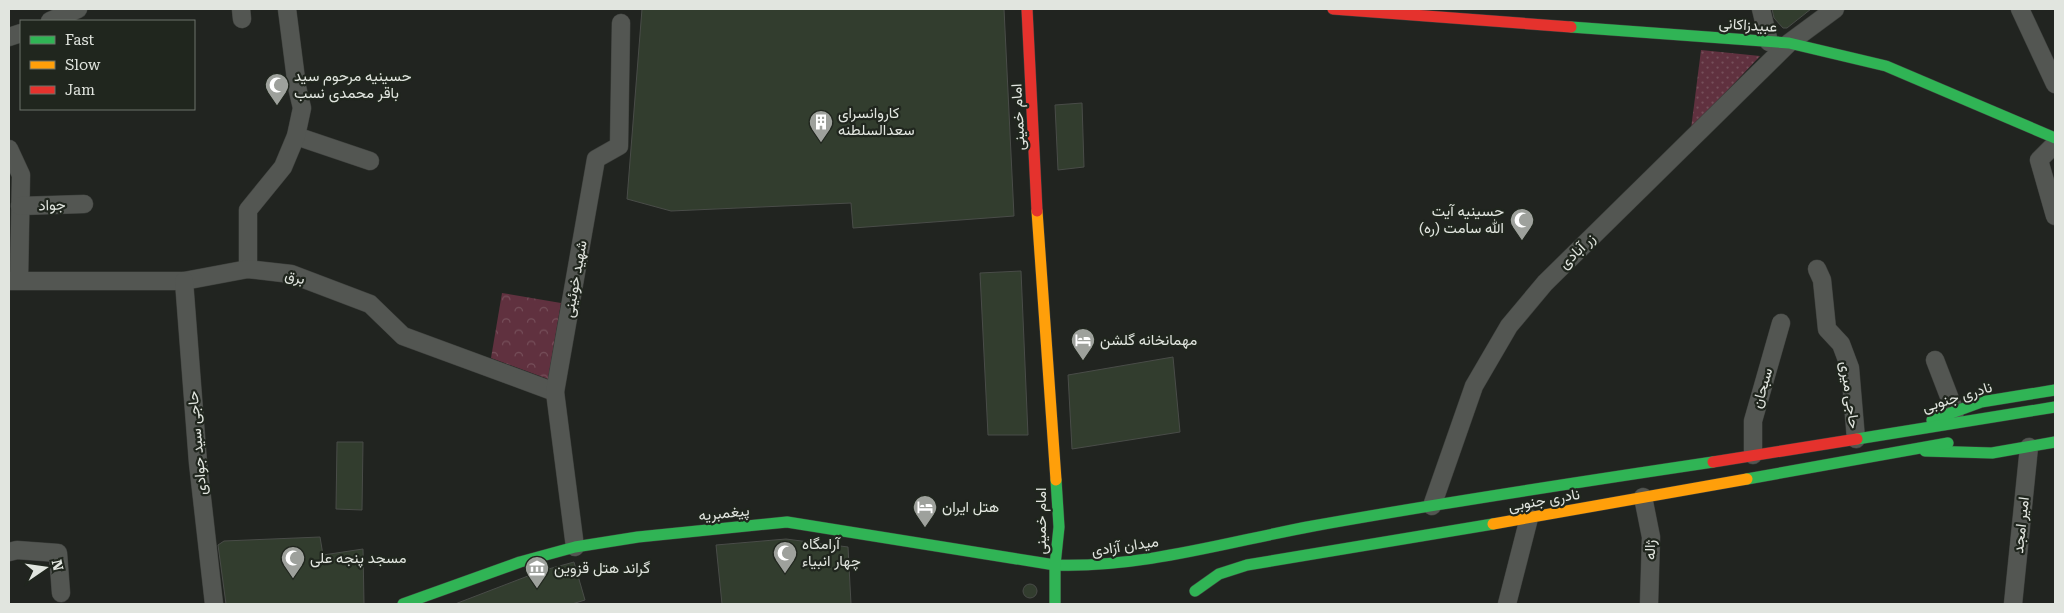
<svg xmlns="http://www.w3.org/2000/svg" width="2064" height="613" viewBox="0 0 2064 613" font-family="'Roboto Serif',Vazirmatn,serif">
	<defs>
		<pattern id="grass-dots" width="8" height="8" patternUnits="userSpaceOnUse" patternTransform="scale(1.25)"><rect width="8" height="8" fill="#60313f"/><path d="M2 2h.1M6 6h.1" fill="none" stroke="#764f5a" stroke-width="1.8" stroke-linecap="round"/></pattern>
		<pattern id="park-crowns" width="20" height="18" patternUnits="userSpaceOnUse" patternTransform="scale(1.25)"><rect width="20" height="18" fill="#60313f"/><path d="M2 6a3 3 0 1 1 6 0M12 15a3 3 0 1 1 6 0" fill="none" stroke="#764f5a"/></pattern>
	</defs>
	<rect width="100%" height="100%" fill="#212420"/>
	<polygon fill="url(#grass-dots)" points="1701,50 1760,56 1691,129"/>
	<polygon fill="url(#park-crowns)" points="502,293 561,303 548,379 491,358"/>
	<g fill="#323d2e" stroke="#494c48">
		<polygon points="642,9 1004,9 1014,216 853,228 851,203 671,211 627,199"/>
		<polygon points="1772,9 1811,9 1787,28 1783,28 1774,18"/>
		<polygon points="1082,103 1084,167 1058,170 1055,105"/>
		<polygon points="1021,271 1028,435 988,435 980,273"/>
		<polygon points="1173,357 1180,432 1072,449 1068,375"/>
		<polygon points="337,442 363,442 362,510 336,509"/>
		<polygon points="320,537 323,555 363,549 364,604 226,604 218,545 224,541"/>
		<polygon points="786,539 848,547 851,604 722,604 716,545"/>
		<polygon points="574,562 585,600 572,604 455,604 541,571"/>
		<circle cx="1030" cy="591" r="7"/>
	</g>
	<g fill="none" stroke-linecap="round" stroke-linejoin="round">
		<g stroke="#3e403d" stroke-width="19">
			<g id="street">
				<polyline points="241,9 242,19"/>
				<polyline points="1761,9 1769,42"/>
				<polyline points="2020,9 2055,84"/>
				<polyline points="50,21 78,9"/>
				<polyline points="9,37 21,33"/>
				<polyline points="296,136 370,161"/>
				<polyline points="2055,144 2039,160 2055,216"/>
				<polyline points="9,149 21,175 19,280"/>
				<polyline points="20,206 84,204"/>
				<polyline points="248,269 248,210 283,167 296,136 302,108 297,87 287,9"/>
				<polyline points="1817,269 1822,280 1827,329 1841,344 1850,368 1856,439"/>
				<polyline points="9,281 184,281 248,269 291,274 370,304 403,336 555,392"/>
				<polyline points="184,281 198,463 214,604"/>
				<polyline points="1935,360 1955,412"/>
				<polyline points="1753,455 1753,421 1781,323"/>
				<polyline points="1643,497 1651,537 1649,604"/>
				<polyline points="1432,506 1474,386 1509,326 1545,283 1789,43 1835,9"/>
				<polyline points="575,547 555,392 596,159 619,146 621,23"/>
				<polyline points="9,552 17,550 58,553 61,593"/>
				<polyline points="1507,604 1529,518"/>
				<polyline points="2013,604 2029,447"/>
			</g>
		</g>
		<g stroke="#3e403d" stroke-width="12">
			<g id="fast">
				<polyline points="1571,27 1789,43 1886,66 2055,138"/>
				<polyline points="1932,420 1981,402 2055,390"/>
				<polyline points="1857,439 2055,407"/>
				<polyline points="1925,451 1992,453 2055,442"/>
				<polyline points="1747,479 1948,443"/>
				<path d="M1055 565C1142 568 1227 542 1313 526 1446 502 1579 482 1713 462"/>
				<polyline points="1195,591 1219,574 1247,565 1493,524"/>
				<polyline points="403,604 520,562 575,547 638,537 787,522 1055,565"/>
				<polyline points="1055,604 1055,565 1059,527 1056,480"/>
			</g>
		</g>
		<g stroke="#3e403d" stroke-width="12">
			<g id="slow">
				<polyline points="1037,211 1056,480"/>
				<polyline points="1493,524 1747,479"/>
			</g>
		</g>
		<g stroke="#3e403d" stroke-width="12">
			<g id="jam">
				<polyline points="1027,9 1037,211"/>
				<polyline points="1333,9 1571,27"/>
				<polyline points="1713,462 1857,439"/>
			</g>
		</g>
		<use href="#street" stroke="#535652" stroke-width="18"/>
		<use href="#fast" stroke="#30b455" stroke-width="11"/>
		<use href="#slow" stroke="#ff9f0a" stroke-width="11"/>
		<use href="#jam" stroke="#e5322d" stroke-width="11"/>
	</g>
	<defs>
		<g id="mosque-pin" transform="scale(1.25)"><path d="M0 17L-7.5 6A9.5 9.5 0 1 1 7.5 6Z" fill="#9ea19c" stroke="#20261e"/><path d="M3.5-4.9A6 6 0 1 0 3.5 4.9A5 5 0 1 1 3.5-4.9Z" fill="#fff"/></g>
		<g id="building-pin" transform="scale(1.25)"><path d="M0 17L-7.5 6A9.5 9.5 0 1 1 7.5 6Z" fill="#9ea19c" stroke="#20261e"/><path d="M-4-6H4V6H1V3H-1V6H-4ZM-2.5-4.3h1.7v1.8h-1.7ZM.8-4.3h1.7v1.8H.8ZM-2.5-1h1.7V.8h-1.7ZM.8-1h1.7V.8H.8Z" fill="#fff"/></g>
		<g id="hotel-pin" transform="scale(1.25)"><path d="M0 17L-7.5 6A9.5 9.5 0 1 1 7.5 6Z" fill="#9ea19c" stroke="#20261e"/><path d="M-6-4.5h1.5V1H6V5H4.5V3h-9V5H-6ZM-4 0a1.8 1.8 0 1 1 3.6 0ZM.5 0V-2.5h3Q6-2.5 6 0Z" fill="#fff"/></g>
		<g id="museum-pin" transform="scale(1.25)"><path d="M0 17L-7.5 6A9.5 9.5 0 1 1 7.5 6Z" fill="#9ea19c" stroke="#20261e"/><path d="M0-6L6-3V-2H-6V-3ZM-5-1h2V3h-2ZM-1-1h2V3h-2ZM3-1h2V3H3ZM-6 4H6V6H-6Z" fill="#fff"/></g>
	</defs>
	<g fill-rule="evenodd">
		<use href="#mosque-pin" x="277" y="85"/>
		<use href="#building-pin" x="821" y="122"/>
		<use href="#mosque-pin" x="1522" y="220"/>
		<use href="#hotel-pin" x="1083" y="340"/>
		<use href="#hotel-pin" x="925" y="507"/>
		<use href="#mosque-pin" x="785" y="553"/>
		<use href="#mosque-pin" x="293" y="558"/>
		<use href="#museum-pin" x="537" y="568"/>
	</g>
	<g text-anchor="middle" stroke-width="4.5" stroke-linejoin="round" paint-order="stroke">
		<g font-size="15" fill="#e1e5df" stroke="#20261e">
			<text transform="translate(1748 25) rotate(4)" y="5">عبیدزاکانی</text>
			<text transform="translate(1018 117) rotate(-93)" y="5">امام خمینی</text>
			<text transform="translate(52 205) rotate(-2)" y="5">جواد</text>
			<text transform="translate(1577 251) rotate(-44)" y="5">زر آبادی</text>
			<text transform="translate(295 277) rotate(14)" y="5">برق</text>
			<text transform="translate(575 279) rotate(-80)" y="5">شهید خوئینی</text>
			<text transform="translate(1762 388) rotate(-74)" y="5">سبحان</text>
			<text transform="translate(1850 395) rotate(82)" y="5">حاجی میری</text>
			<text transform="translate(1957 397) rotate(-17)" y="5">نادری جنوبی</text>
			<text transform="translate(197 443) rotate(-95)" y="5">حاجی سید جوادی</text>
			<text transform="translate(1544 500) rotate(-10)" y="5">نادری جنوبی</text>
			<text transform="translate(724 513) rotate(-6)" y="5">پیغمبریه</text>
			<text transform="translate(1041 521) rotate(-90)" y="5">امام خمینی</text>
			<text transform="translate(2021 525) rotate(-84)" y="5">امیر امجد</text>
			<text transform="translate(1125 546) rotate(-8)" y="5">میدان آزادی</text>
			<text transform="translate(1650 550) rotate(-90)" y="5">ژاله</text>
		</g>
		<g font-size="15" fill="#e1e5df" stroke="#20261e" text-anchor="start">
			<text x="294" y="81">حسینیه مرحوم سید<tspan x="294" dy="17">باقر محمدی نسب</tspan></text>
			<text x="838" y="118">کاروانسرای<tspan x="838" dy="17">سعدالسلطنه</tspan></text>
			<text x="1504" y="216" text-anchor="end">حسینیه آیت<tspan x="1504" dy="17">الله سامت (ره)</tspan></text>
			<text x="1100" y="345">مهمانخانه گلشن</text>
			<text x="942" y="512">هتل ایران</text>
			<text x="802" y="549">آرامگاه<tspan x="802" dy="17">چهار انبیاء</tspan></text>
			<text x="310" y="563">مسجد پنجه علی</text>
			<text x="554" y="573">گراند هتل قزوین</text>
		</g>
	</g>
	<rect width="2064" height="613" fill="none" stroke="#e1e5df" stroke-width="20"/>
	<rect x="20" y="20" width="175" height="90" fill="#20261e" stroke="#6d726b"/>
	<rect x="30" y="36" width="25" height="8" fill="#30b455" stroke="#6d726b"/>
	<text x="65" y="45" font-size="15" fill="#e1e5df">Fast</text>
	<rect x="30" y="61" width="25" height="8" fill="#ff9f0a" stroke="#6d726b"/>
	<text x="65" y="70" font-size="15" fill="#e1e5df">Slow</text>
	<rect x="30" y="86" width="25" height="8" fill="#e5322d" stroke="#6d726b"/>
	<text x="65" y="95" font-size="15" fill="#e1e5df">Jam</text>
	<g transform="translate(45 568) rotate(77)" stroke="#20261e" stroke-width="4" paint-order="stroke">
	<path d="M0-4L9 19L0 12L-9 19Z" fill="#e1e5df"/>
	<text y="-8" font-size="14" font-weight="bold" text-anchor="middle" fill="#e1e5df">N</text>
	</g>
</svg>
